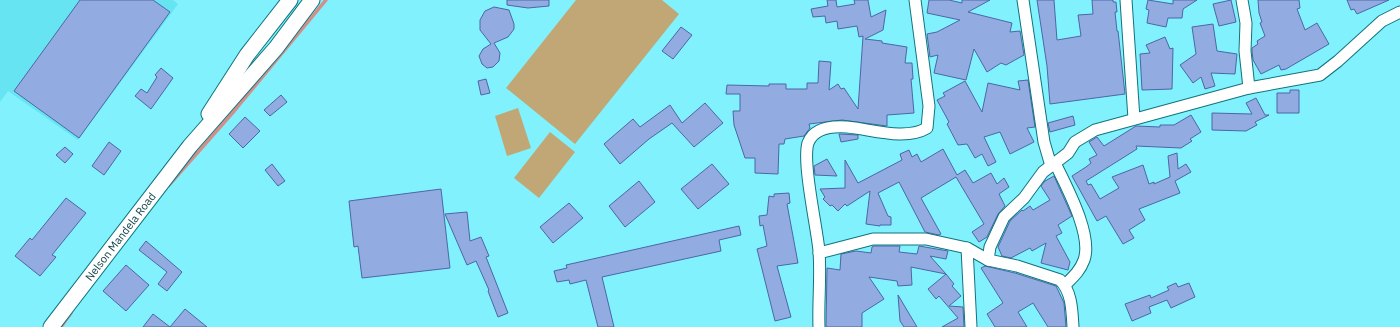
<svg xmlns="http://www.w3.org/2000/svg" width="1400" height="327" viewBox="0 0 1400 327" font-family="'IBM Plex Sans',sans-serif">
	<rect width="100%" height="100%" fill="#80f1fd"/>
	<polygon fill="#66e4f1" points="0,0 173,0 178,4 78,140 8,91 0,102"/>
	<g fill="#c0a775">
		<polygon points="576,0 662,0 679,14 575,144 506,88"/>
		<polygon points="518,108 531,148 507,156 495,116"/>
		<polygon points="550,132 575,152 539,198 514,178"/>
	</g>
	<g fill="none" stroke-linecap="round" stroke-linejoin="round">
		<g stroke="#d28f8a" stroke-width="3.5">
			<polyline points="169,185 235,110 326,0"/>
			<polyline points="61,327 71,313"/>
		</g>
	</g>
	<g fill="#92ace1" stroke="#4b67a6">
		<polygon points="80,0 153,0 170,12 79,138 14,91"/>
		<polygon points="507,0 549,0 549,6 528,8 507,5"/>
		<polygon points="827,0 836,0 837,7 855,4 854,0 868,0 871,17 886,10 883,30 865,39 882,41 882,43 907,47 905,63 912,63 913,79 911,79 914,113 887,115 887,126 842,120 809,124 810,128 804,136 785,139 784,144 779,144 778,174 755,173 755,158 745,158 734,125 733,111 740,111 740,94 726,94 727,85 769,86 769,84 786,84 786,89 807,89 807,83 818,83 819,61 831,62 829,90 838,84 841,89 844,88 858,109 863,36 859,37 857,26 838,29 837,21 826,23 825,16 813,17 811,9 828,6"/>
		<polygon points="929,0 949,0 962,3 962,0 990,0 968,12 1012,23 1010,32 1020,31 1024,55 1006,65 1001,63 987,72 974,49 966,80 934,73 938,55 930,57 927,34 937,32 960,20 927,13"/>
		<polygon points="1037,0 1054,0 1057,40 1081,36 1078,15 1093,14 1092,0 1113,0 1113,2 1116,2 1117,12 1115,12 1117,31 1118,31 1125,94 1050,104 1047,66"/>
		<polygon points="1148,0 1173,4 1173,0 1197,0 1183,9 1182,18 1168,18 1166,27 1147,23 1149,10 1146,9"/>
		<polygon points="1231,0 1236,22 1219,26 1213,4"/>
		<polygon points="1258,0 1299,0 1300,8 1297,9 1305,30 1317,23 1329,44 1286,69 1281,70 1279,65 1261,74 1253,60 1252,51 1252,48 1258,44 1257,41 1265,36 1260,23 1262,22 1259,13"/>
		<polygon points="1347,0 1389,0 1357,14 1354,9 1351,10"/>
		<polygon points="494,7 509,10 514,24 514,29 508,37 494,43 500,53 499,61 493,67 487,68 482,64 479,56 483,49 491,44 480,30 480,20 485,11"/>
		<polygon points="1213,24 1217,51 1237,54 1235,74 1211,73 1215,86 1205,89 1201,77 1193,83 1180,65 1196,54 1192,27"/>
		<polygon points="681,27 692,35 673,59 662,51"/>
		<polygon points="1165,37 1170,49 1173,48 1172,89 1142,90 1140,54 1150,53 1146,45"/>
		<polygon points="161,68 173,78 151,109 135,96 141,89 147,93 157,77 155,75"/>
		<polygon points="486,79 490,93 481,95 478,81"/>
		<polygon points="1028,80 1035,127 1027,128 1034,142 1010,154 1000,132 984,137 996,162 988,166 982,154 975,158 967,144 958,145 947,124 949,122 937,100 945,96 943,93 965,81 982,112 988,83 1020,90 1018,81"/>
		<polygon points="1290,90 1299,90 1299,113 1277,113 1277,93 1290,93"/>
		<polygon points="281,95 287,102 270,116 264,110"/>
		<polygon points="1256,98 1265,115 1269,115 1255,122 1257,125 1246,131 1212,130 1212,113 1252,114 1246,103"/>
		<polygon points="705,103 723,123 694,147 672,123 649,139 620,164 604,144 633,119 640,127 670,105 682,123"/>
		<polygon points="1191,115 1201,132 1190,139 1192,141 1181,148 1136,146 1137,149 1086,181 1088,185 1091,184 1100,199 1119,188 1112,177 1143,165 1149,184 1154,182 1154,184 1170,177 1168,156 1177,153 1178,169 1186,164 1191,172 1175,181 1180,193 1139,209 1145,220 1129,230 1134,238 1123,244 1106,216 1097,221 1072,176 1086,167 1091,163 1089,159 1097,155 1089,142 1097,137 1104,146 1136,126 1160,127 1160,125 1174,125"/>
		<polygon points="1073,116 1075,125 1050,132 1048,123"/>
		<polygon points="245,117 260,131 243,148 229,134"/>
		<polygon points="839,134 858,135 858,139 841,142"/>
		<polygon points="109,142 121,151 104,175 92,166"/>
		<polygon points="65,147 73,154 65,163 56,155"/>
		<polygon points="943,149 957,175 965,170 973,183 991,173 997,184 1004,178 1009,187 999,194 1005,206 998,214 987,237 979,242 972,232 984,224 956,177 921,198 941,234 939,235 925,232 899,182 878,193 888,216 891,217 891,225 880,225 880,226 866,224 870,191 847,206 845,204 838,211 832,205 830,206 823,199 825,197 820,189 845,188 845,160 858,183 902,160 900,154 909,150 912,157 917,154 921,162"/>
		<polygon points="827,159 837,176 815,175 814,166"/>
		<polygon points="272,164 285,181 278,186 265,170"/>
		<polygon points="712,164 729,184 698,209 681,189"/>
		<polygon points="1054,176 1072,216 1058,225 1062,233 1056,236 1070,262 1068,270 1041,263 1046,243 1032,251 1030,248 1011,258 1002,256 998,247 1010,221 1022,210 1023,211 1030,206 1033,210 1050,200 1041,186 1045,181"/>
		<polygon points="639,181 655,202 625,227 609,206"/>
		<polygon points="441,189 450,268 362,278 358,246 354,247 349,201"/>
		<polygon points="789,193 790,203 787,204 798,263 777,266 791,317 775,321 757,249 767,246 763,225 760,226 759,216 767,215 769,196 774,197 774,194"/>
		<polygon points="66,198 86,213 52,255 56,257 40,276 15,256 30,238 32,240"/>
		<polygon points="569,203 583,218 553,243 540,227"/>
		<polygon points="467,212 470,241 481,237 489,256 486,257 508,313 498,317 488,291 489,290 476,261 467,265 445,214"/>
		<polygon points="739,226 741,235 719,240 721,251 602,277 614,327 598,327 586,280 570,284 569,280 557,282 554,271 567,268 566,265"/>
		<polygon points="146,241 182,272 167,291 158,284 167,272 139,250"/>
		<polygon points="874,246 900,246 899,252 917,254 919,246 948,251 946,259 930,256 946,274 911,267 912,285 898,286 897,281 869,277 884,299 862,313 862,327 826,327 827,268 840,270 841,254 856,251 871,253 872,247"/>
		<polygon points="126,265 149,285 126,311 103,291"/>
		<polygon points="985,266 1015,273 1056,286 1064,303 1066,327 1048,327 1033,303 1018,312 1027,327 995,327 987,314 1003,303 981,268"/>
		<polygon points="946,274 954,284 952,286 961,296 949,306 963,307 964,327 942,327 958,318 939,296 936,299 928,289"/>
		<polygon points="1176,283 1178,287 1189,283 1195,297 1171,308 1167,300 1149,307 1151,313 1132,321 1125,304 1150,295 1151,298 1169,290 1167,287"/>
		<polygon points="898,295 917,327 904,327 900,321"/>
		<polygon points="185,309 207,327 170,327"/>
		<polygon points="153,314 170,327 143,327"/>
	</g>
	<g fill="none" stroke-linecap="round" stroke-linejoin="round">
		<g stroke="#0f747d" stroke-width="13">
			<g id="street">
				<polyline points="1023,0 1044,142 1051,166"/>
				<polyline points="1126,0 1134,119"/>
				<polyline points="1242,0 1246,23 1245,51 1249,88"/>
				<path d="M1055 163C1066 186 1093 235 1084 260 1080 271 1073 277 1065 285"/>
				<polyline points="967,248 971,327"/>
				<path d="M819 253 873 239H926L967 248 988 260 1017 266 1060 280C1072 292 1072 311 1073 327"/>
				<polyline points="988,260 990,247 1004,217 1024,198 1043,172 1068,153 1075,142 1095,130 1249,88 1320,75 1338,61 1382,21 1400,12"/>
				<path d="M819 327C818 302 821 276 819 251 817 228 802 162 808 143 814 127 833 126 847 127 871 129 905 141 927 128L929 106 915 0"/>
			</g>
		</g>
		<g stroke="#0f747d" stroke-width="17">
			<g id="secondary">
				<polyline points="209,114 247,55 290,0"/>
				<path id="s1" d="M51 327 190 146 276 48 312 0"/>
			</g>
		</g>
		<use href="#street" stroke="#fff" stroke-width="11"/>
		<use href="#secondary" stroke="#fff" stroke-width="15"/>
	</g>
	<g text-anchor="middle" stroke-width="3.5" stroke-linejoin="round" paint-order="stroke">
		<g font-size="11" fill="#114449" stroke="#80f1fd">
			<text dy="4" stroke="none"><textPath href="#s1" startOffset="114">Nelson Mandela Road</textPath></text>
		</g>
	</g>
</svg>
